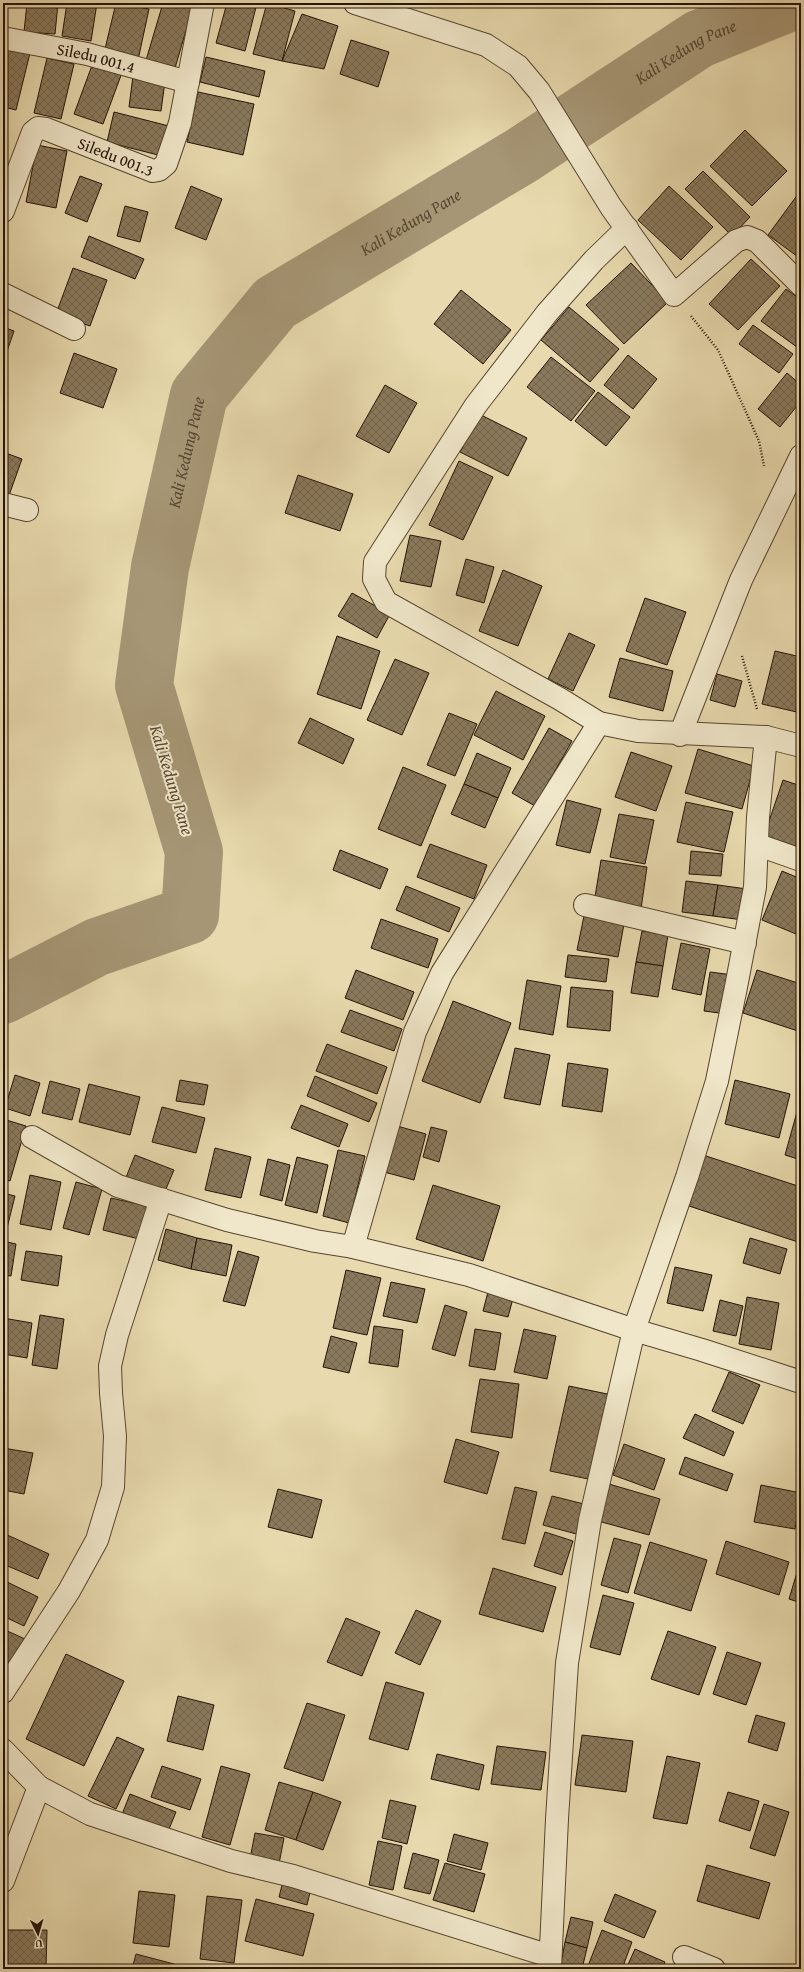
<svg xmlns="http://www.w3.org/2000/svg" width="804" height="1972" viewBox="0 0 804 1972" font-family="'Gentium Book Plus',serif">
	<defs>
		<pattern id="building-cross-hatch" width="8" height="8" patternUnits="userSpaceOnUse"><rect width="8" height="8" fill="#8a7a5d"/><path d="M0 0l8 8M0 8l8-8" fill="none" stroke="#71634b"/></pattern>
	</defs>
	<rect width="100%" height="100%" fill="#e8daae"/>
	<filter id="stains"><feTurbulence type="fractalNoise" baseFrequency=".005" numOctaves="4"/><feColorMatrix values="0 0 0 0 .2 0 0 0 0 .09 0 0 0 0 .02 0 0 0 .5 -.17"/></filter>
	<radialGradient id="worn" r=".72"><stop offset=".6" stop-color="#630" stop-opacity="0"/><stop offset="1" stop-color="#630" stop-opacity=".3"/></radialGradient>
	<g fill="none" stroke-linecap="round" stroke-linejoin="round">
		<path stroke="#a69675" stroke-width="58" id="s1" d="M3 995 97 947 190 915 194 852 144 685 160 567 199 395 275 303 521 156 699 39 788 3"/>
	</g>
	<g fill="url(#building-cross-hatch)" stroke="#251305">
		<polygon points="27,3 58,3 55,34 24,32"/>
		<polygon points="67,3 97,3 91,41 62,36"/>
		<polygon points="116,3 149,9 138,60 104,53"/>
		<polygon points="163,3 194,3 173,75 144,67"/>
		<polygon points="227,3 257,3 245,51 216,43"/>
		<polygon points="267,3 295,11 282,61 253,54"/>
		<polygon points="302,14 338,26 324,69 282,61"/>
		<polygon points="351,40 389,52 378,87 340,74"/>
		<polygon points="3,47 30,53 16,110 3,107"/>
		<polygon points="206,57 265,71 259,97 200,82"/>
		<polygon points="47,58 74,64 61,119 34,113"/>
		<polygon points="94,60 123,70 103,124 74,114"/>
		<polygon points="133,76 165,81 161,111 129,107"/>
		<polygon points="198,92 254,104 243,155 187,142"/>
		<polygon points="114,112 169,126 162,156 107,142"/>
		<polygon points="745,130 787,171 752,206 710,166"/>
		<polygon points="37,145 67,151 56,208 26,202"/>
		<polygon points="703,171 750,217 732,236 685,189"/>
		<polygon points="80,176 102,184 87,222 65,213"/>
		<polygon points="191,186 222,199 206,240 175,228"/>
		<polygon points="669,186 713,227 681,260 638,220"/>
		<polygon points="801,190 801,259 768,235"/>
		<polygon points="125,206 148,212 140,242 117,236"/>
		<polygon points="89,236 144,259 135,279 81,257"/>
		<polygon points="751,259 780,286 738,330 709,304"/>
		<polygon points="631,263 668,302 624,344 586,305"/>
		<polygon points="73,268 107,280 90,326 56,314"/>
		<polygon points="786,289 801,300 801,350 761,321"/>
		<polygon points="461,290 511,330 483,364 434,324"/>
		<polygon points="569,307 619,349 590,382 541,340"/>
		<polygon points="753,325 793,354 779,373 739,344"/>
		<polygon points="3,327 14,331 3,363"/>
		<polygon points="74,353 117,369 103,408 60,393"/>
		<polygon points="628,355 657,379 633,409 604,385"/>
		<polygon points="551,357 595,391 571,421 527,387"/>
		<polygon points="787,373 801,385 801,401 780,427 758,409"/>
		<polygon points="385,385 417,403 389,453 356,436"/>
		<polygon points="598,392 630,417 606,446 575,421"/>
		<polygon points="479,414 527,438 508,476 460,452"/>
		<polygon points="3,452 22,459 7,501 3,500"/>
		<polygon points="459,461 493,477 463,540 429,525"/>
		<polygon points="298,475 353,494 340,531 285,513"/>
		<polygon points="410,535 441,541 431,587 400,581"/>
		<polygon points="466,559 494,567 484,603 456,595"/>
		<polygon points="503,570 542,586 518,646 479,631"/>
		<polygon points="352,593 390,614 377,638 338,616"/>
		<polygon points="645,598 686,612 667,665 626,651"/>
		<polygon points="569,633 595,645 573,691 548,679"/>
		<polygon points="337,636 380,651 361,709 317,694"/>
		<polygon points="775,651 801,657 801,713 762,704"/>
		<polygon points="620,658 673,671 663,711 609,697"/>
		<polygon points="395,659 429,673 402,735 367,720"/>
		<polygon points="717,674 742,681 735,707 710,700"/>
		<polygon points="496,691 545,716 523,760 474,735"/>
		<polygon points="449,713 477,724 455,776 427,765"/>
		<polygon points="310,718 354,739 343,764 298,743"/>
		<polygon points="549,728 572,741 535,806 512,793"/>
		<polygon points="698,749 754,766 742,809 685,793"/>
		<polygon points="631,752 672,766 656,811 615,797"/>
		<polygon points="477,753 511,768 498,798 464,784"/>
		<polygon points="403,767 446,785 421,846 378,829"/>
		<polygon points="783,780 801,786 801,848 764,836"/>
		<polygon points="464,784 498,798 485,828 451,814"/>
		<polygon points="567,800 601,809 590,853 556,845"/>
		<polygon points="686,802 733,812 724,852 677,842"/>
		<polygon points="619,814 654,820 645,864 610,857"/>
		<polygon points="430,844 487,865 474,899 417,877"/>
		<polygon points="340,850 388,869 380,889 333,870"/>
		<polygon points="691,851 723,854 721,876 689,874"/>
		<polygon points="601,860 647,867 641,909 594,903"/>
		<polygon points="782,871 801,879 801,936 762,920"/>
		<polygon points="686,881 718,885 713,916 682,912"/>
		<polygon points="718,885 747,889 743,920 713,916"/>
		<polygon points="406,886 460,908 449,932 396,910"/>
		<polygon points="584,916 624,924 618,957 577,950"/>
		<polygon points="381,919 438,939 428,968 371,948"/>
		<polygon points="642,931 668,935 663,966 636,962"/>
		<polygon points="681,943 710,949 701,995 672,989"/>
		<polygon points="568,955 609,959 606,982 565,977"/>
		<polygon points="636,962 663,966 658,997 631,993"/>
		<polygon points="356,970 414,992 403,1020 345,998"/>
		<polygon points="757,970 801,984 801,1032 743,1013"/>
		<polygon points="710,972 733,975 727,1014 704,1011"/>
		<polygon points="527,980 561,986 553,1035 519,1029"/>
		<polygon points="571,987 613,991 610,1031 567,1027"/>
		<polygon points="453,1001 511,1023 480,1103 422,1081"/>
		<polygon points="350,1010 402,1029 394,1051 341,1032"/>
		<polygon points="327,1044 387,1067 377,1094 316,1071"/>
		<polygon points="515,1048 550,1055 540,1105 504,1098"/>
		<polygon points="568,1063 608,1069 602,1112 562,1106"/>
		<polygon points="15,1075 40,1083 30,1116 5,1108"/>
		<polygon points="315,1076 377,1103 369,1122 307,1096"/>
		<polygon points="180,1080 208,1085 204,1105 176,1101"/>
		<polygon points="735,1080 790,1094 779,1138 725,1124"/>
		<polygon points="50,1081 80,1089 72,1120 42,1113"/>
		<polygon points="89,1084 140,1097 130,1135 79,1122"/>
		<polygon points="800,1101 801,1102 801,1160 785,1155"/>
		<polygon points="301,1105 348,1124 339,1147 291,1128"/>
		<polygon points="162,1107 205,1118 196,1153 152,1142"/>
		<polygon points="3,1119 26,1126 10,1181 3,1179"/>
		<polygon points="397,1126 426,1134 414,1180 384,1172"/>
		<polygon points="431,1127 447,1131 439,1162 423,1157"/>
		<polygon points="215,1148 251,1157 241,1198 205,1190"/>
		<polygon points="338,1150 365,1156 349,1223 323,1216"/>
		<polygon points="135,1155 174,1170 163,1196 125,1180"/>
		<polygon points="703,1155 801,1187 801,1243 686,1205"/>
		<polygon points="297,1157 328,1165 317,1213 285,1205"/>
		<polygon points="268,1159 290,1165 282,1201 260,1195"/>
		<polygon points="30,1175 61,1182 51,1230 20,1224"/>
		<polygon points="76,1182 102,1189 89,1235 63,1228"/>
		<polygon points="433,1185 500,1206 483,1261 416,1239"/>
		<polygon points="3,1193 15,1196 6,1232 3,1231"/>
		<polygon points="111,1198 151,1207 143,1240 103,1230"/>
		<polygon points="166,1229 197,1238 191,1269 158,1260"/>
		<polygon points="197,1238 232,1245 226,1276 191,1269"/>
		<polygon points="750,1238 787,1249 780,1274 743,1263"/>
		<polygon points="3,1241 16,1244 11,1276 3,1275"/>
		<polygon points="26,1251 62,1256 58,1286 21,1280"/>
		<polygon points="238,1251 259,1257 245,1306 223,1301"/>
		<polygon points="675,1267 712,1275 703,1311 667,1303"/>
		<polygon points="346,1270 381,1278 367,1335 333,1328"/>
		<polygon points="391,1282 425,1289 417,1323 383,1316"/>
		<polygon points="490,1284 515,1291 508,1317 483,1311"/>
		<polygon points="747,1297 779,1303 771,1350 739,1344"/>
		<polygon points="720,1300 743,1306 736,1336 713,1331"/>
		<polygon points="445,1305 467,1312 455,1356 432,1349"/>
		<polygon points="40,1315 64,1319 57,1369 32,1365"/>
		<polygon points="3,1318 32,1323 27,1358 3,1354"/>
		<polygon points="374,1326 403,1330 398,1367 369,1363"/>
		<polygon points="475,1329 501,1333 495,1370 469,1366"/>
		<polygon points="524,1329 556,1336 547,1379 514,1372"/>
		<polygon points="331,1336 357,1343 349,1373 323,1367"/>
		<polygon points="729,1372 760,1385 743,1424 712,1411"/>
		<polygon points="480,1379 519,1384 512,1438 471,1432"/>
		<polygon points="569,1386 612,1395 593,1480 550,1471"/>
		<polygon points="695,1414 734,1432 724,1456 683,1438"/>
		<polygon points="456,1439 499,1452 487,1494 444,1482"/>
		<polygon points="624,1444 665,1459 654,1490 613,1475"/>
		<polygon points="3,1448 33,1453 24,1494 3,1490"/>
		<polygon points="685,1457 733,1474 727,1491 679,1474"/>
		<polygon points="609,1484 660,1499 649,1535 598,1521"/>
		<polygon points="761,1485 801,1493 795,1529 754,1522"/>
		<polygon points="515,1487 537,1492 525,1544 502,1539"/>
		<polygon points="278,1489 322,1500 312,1538 268,1527"/>
		<polygon points="552,1496 588,1505 580,1535 543,1525"/>
		<polygon points="545,1532 573,1541 562,1575 534,1566"/>
		<polygon points="3,1533 49,1554 38,1579 3,1564"/>
		<polygon points="614,1538 641,1545 628,1593 601,1585"/>
		<polygon points="726,1541 789,1562 779,1595 716,1574"/>
		<polygon points="650,1542 707,1560 691,1611 634,1593"/>
		<polygon points="801,1559 801,1603 789,1599"/>
		<polygon points="493,1568 556,1587 543,1632 479,1614"/>
		<polygon points="3,1580 38,1597 24,1626 3,1616"/>
		<polygon points="603,1595 634,1603 620,1655 590,1647"/>
		<polygon points="416,1610 441,1621 420,1665 395,1653"/>
		<polygon points="346,1618 380,1632 362,1676 327,1662"/>
		<polygon points="3,1629 25,1639 3,1685"/>
		<polygon points="668,1631 716,1647 699,1695 651,1679"/>
		<polygon points="727,1652 761,1663 746,1705 713,1694"/>
		<polygon points="66,1654 124,1681 84,1766 26,1739"/>
		<polygon points="386,1682 424,1693 408,1750 369,1739"/>
		<polygon points="178,1696 214,1705 203,1750 167,1741"/>
		<polygon points="307,1703 345,1715 323,1781 284,1768"/>
		<polygon points="756,1715 785,1723 777,1751 748,1742"/>
		<polygon points="582,1735 633,1741 626,1792 575,1785"/>
		<polygon points="117,1737 144,1749 116,1809 88,1796"/>
		<polygon points="497,1746 546,1752 541,1790 491,1784"/>
		<polygon points="437,1754 484,1765 479,1790 431,1779"/>
		<polygon points="667,1756 700,1763 687,1824 653,1818"/>
		<polygon points="162,1766 201,1779 190,1810 151,1797"/>
		<polygon points="221,1766 250,1774 230,1845 202,1837"/>
		<rect x="3" y="1782" width="1" height="36"/>
		<polygon points="279,1782 313,1792 296,1840 265,1830"/>
		<polygon points="313,1792 341,1802 323,1850 296,1840"/>
		<polygon points="728,1792 759,1801 750,1831 719,1821"/>
		<polygon points="130,1794 176,1812 167,1834 121,1817"/>
		<polygon points="390,1800 416,1806 407,1844 382,1838"/>
		<polygon points="764,1804 789,1812 775,1856 750,1848"/>
		<polygon points="255,1833 284,1838 278,1869 249,1864"/>
		<polygon points="454,1834 488,1843 481,1870 447,1861"/>
		<polygon points="378,1841 402,1846 393,1890 369,1885"/>
		<polygon points="413,1853 439,1860 430,1894 404,1888"/>
		<polygon points="445,1863 485,1874 474,1912 433,1900"/>
		<polygon points="707,1865 770,1883 759,1919 697,1901"/>
		<polygon points="284,1877 312,1884 307,1905 279,1897"/>
		<polygon points="139,1891 175,1895 169,1947 133,1943"/>
		<polygon points="615,1894 656,1911 644,1938 604,1921"/>
		<polygon points="207,1896 242,1900 234,1963 200,1959"/>
		<polygon points="256,1899 314,1914 303,1956 245,1941"/>
		<polygon points="571,1917 593,1922 587,1948 565,1942"/>
		<polygon points="6,1930 47,1930 46,1967 5,1966"/>
		<polygon points="602,1930 632,1942 622,1969 595,1969 588,1966"/>
		<polygon points="565,1942 587,1948 582,1969 560,1969"/>
		<polygon points="635,1949 665,1962 662,1969 626,1969"/>
		<polygon points="136,1954 174,1964 172,1969 132,1969"/>
	</g>
	<g fill="none" stroke-linecap="round" stroke-linejoin="round">
		<g stroke="#56452f" stroke-width="24">
			<g id="street">
				<polyline points="355,3 486,45 518,66 539,91 611,207 674,295 736,241 747,237 757,241 801,285"/>
				<path id="s2" d="M3 38 87 54 188 82"/>
				<path id="s3" d="M3 211 33 132 38 128 46 129 153 171 159 170 166 164 180 123 203 3"/>
				<polyline points="627,228 594,260 547,313 476,405 375,562 374,579 386,602 560,699 599,723 638,731 766,737 801,746"/>
				<polyline points="3,294 74,329"/>
				<polyline points="3,504 27,510"/>
				<polyline points="680,735 741,580 801,456"/>
				<polyline points="758,845 801,860"/>
				<polyline points="585,905 745,943"/>
				<polyline points="32,1137 118,1186 227,1220 315,1241 353,1247 469,1275 634,1330 702,1350 801,1382"/>
				<polyline points="353,1247 415,1032 442,973 599,723"/>
				<polyline points="3,1692 69,1591 97,1540 113,1487 115,1436 111,1393 110,1366 117,1335 161,1199"/>
				<polyline points="3,1750 39,1787 90,1814 231,1861 293,1876 550,1956"/>
				<polyline points="3,1881 39,1787"/>
				<polyline points="684,1957 714,1969"/>
				<polyline points="550,1969 557,1819 567,1663 590,1520 634,1330 687,1177 717,1081 737,982 755,887 758,817 766,737"/>
			</g>
		</g>
		<g stroke="#251305" stroke-width="2.5" stroke-dasharray="1 2" stroke-linecap="butt">
			<polyline points="691,316 718,350 759,441 764,466"/>
			<polyline points="742,656 757,709"/>
		</g>
		<use href="#street" stroke="#f0e7ca" stroke-width="22"/>
	</g>
	<g text-anchor="middle" stroke-width="4" stroke-linejoin="round" paint-order="stroke">
		<g font-size="16" fill="#251305" stroke="#f0e7ca">
			<text dy="6" stroke="none"><textPath href="#s2" startOffset="95">Siledu 001.4</textPath></text>
			<text dy="6" stroke="none"><textPath href="#s3" startOffset="174">Siledu 001.3</textPath></text>
		</g>
		<g font-size="17" font-style="italic" fill="#594732" stroke="#f0e7ca">
			<text dy="6" stroke="none"><textPath href="#s1" startOffset="1338">Kali Kedung Pane</textPath></text>
			<text dy="6" stroke="none"><textPath href="#s1" startOffset="1014">Kali Kedung Pane</textPath></text>
			<text dy="6" stroke="none"><textPath href="#s1" startOffset="678">Kali Kedung Pane</textPath></text>
			<text transform="translate(172 780) rotate(73)" y="6">Kali Kedung Pane</text>
		</g>
	</g>
	<rect width="804" height="1972" fill="none" stroke="#e8daae" stroke-width="16"/>
	<rect x="4" y="4" width="796" height="1964" fill="none" stroke="#251305" stroke-width="2"/>
	<rect x="8" y="8" width="788" height="1956" fill="none" stroke="#251305"/>
	<g transform="translate(38 1934) rotate(175)" stroke="#f0e7ca" stroke-width="3" paint-order="stroke">
	<path d="M0-3L7 15L0 10L-7 15Z" fill="#251305"/>
	<text y="-6" font-size="11" font-weight="bold" text-anchor="middle" fill="#251305">U</text>
	</g>
	<rect width="100%" height="100%" filter="url(#stains)"/>
	<rect width="100%" height="100%" fill="url(#worn)"/>
</svg>
